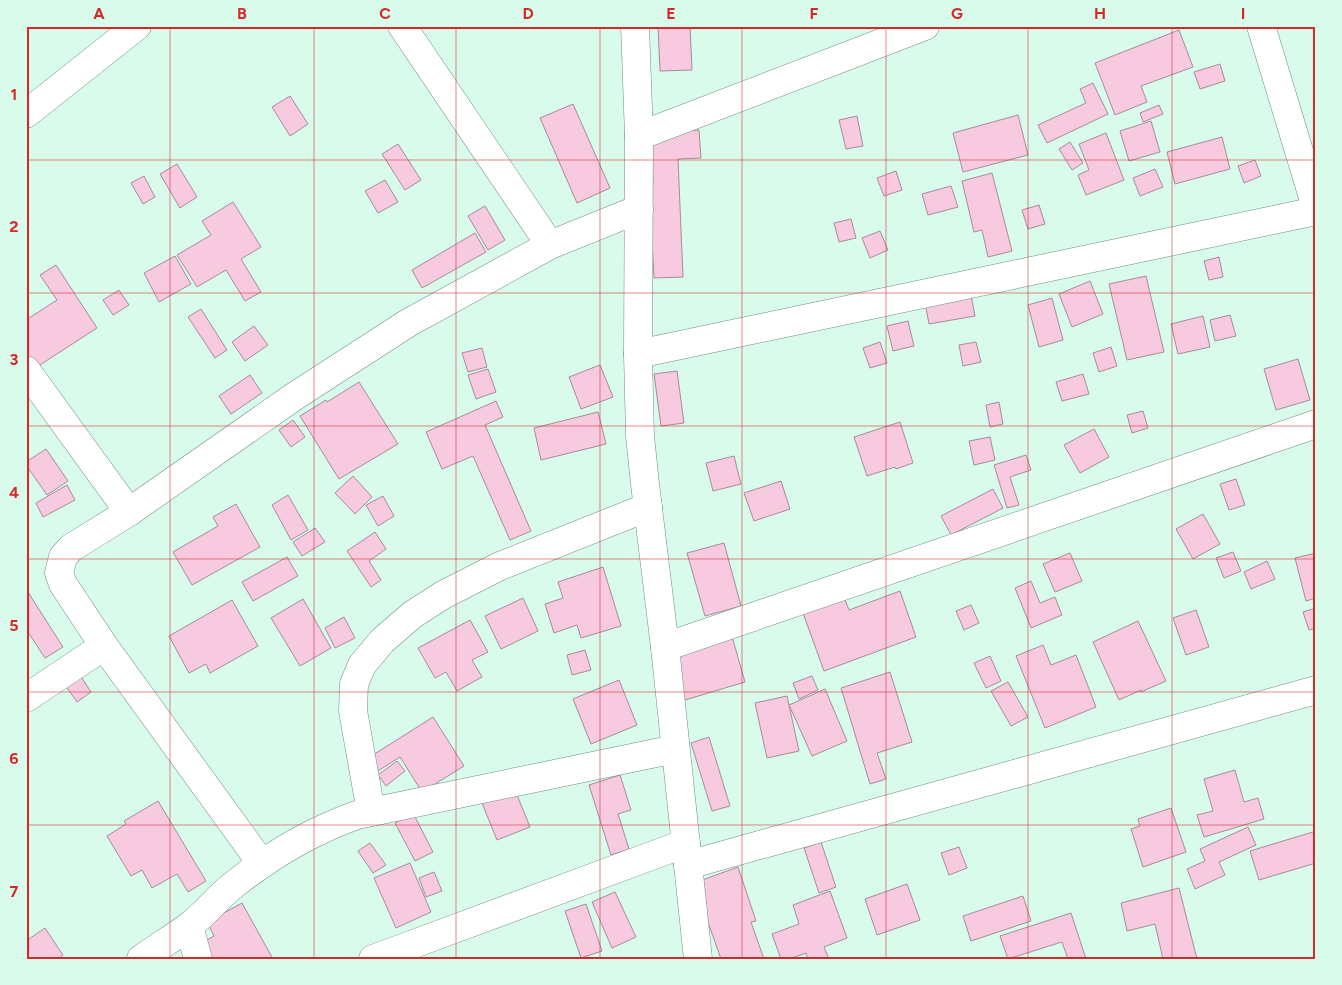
<svg xmlns="http://www.w3.org/2000/svg" width="1342" height="985" viewBox="0 0 1342 985" font-family="Figtree,sans-serif">
	<rect width="100%" height="100%" fill="#d8fbeb"/>
	<g fill="#f7cadf" stroke="#a88a98">
		<polygon points="658,26 690,26 692,70 660,71"/>
		<polygon points="1179,30 1193,67 1141,86 1147,102 1115,115 1095,63"/>
		<polygon points="1220,64 1225,81 1200,89 1194,72"/>
		<polygon points="1093,83 1108,114 1047,143 1038,125 1086,103 1080,89"/>
		<polygon points="290,96 308,124 290,136 272,107"/>
		<polygon points="573,104 610,188 577,203 540,118"/>
		<polygon points="1159,105 1163,114 1143,122 1140,113"/>
		<polygon points="1018,115 1028,155 963,172 953,133"/>
		<polygon points="857,116 863,146 846,149 839,120"/>
		<polygon points="1151,121 1160,152 1129,161 1120,131"/>
		<polygon points="699,130 701,158 678,159 683,277 654,278 649,182 653,182 651,132"/>
		<polygon points="1106,133 1124,180 1086,195 1078,175 1089,170 1079,144"/>
		<polygon points="1222,137 1230,169 1175,184 1167,152"/>
		<polygon points="1070,142 1083,163 1072,170 1059,149"/>
		<polygon points="398,144 421,180 405,190 382,154"/>
		<polygon points="1255,160 1261,176 1244,183 1238,166"/>
		<polygon points="177,164 197,197 180,208 160,174"/>
		<polygon points="1155,169 1163,187 1140,196 1133,178"/>
		<polygon points="896,171 902,190 884,196 877,178"/>
		<polygon points="992,173 1012,251 988,257 982,230 974,232 962,181"/>
		<polygon points="144,176 155,197 143,204 131,183"/>
		<polygon points="385,180 398,202 378,213 365,191"/>
		<polygon points="951,186 958,207 928,215 922,194"/>
		<polygon points="233,202 261,247 241,259 261,292 245,301 226,270 197,287 177,255 211,235 202,221"/>
		<polygon points="1039,205 1045,224 1028,229 1022,210"/>
		<polygon points="485,206 505,240 488,250 468,216"/>
		<polygon points="851,219 856,238 839,242 834,223"/>
		<polygon points="880,231 888,250 870,258 862,238"/>
		<polygon points="475,233 486,252 422,288 412,270"/>
		<polygon points="175,256 191,284 159,302 144,273"/>
		<polygon points="1219,257 1223,277 1209,280 1204,261"/>
		<polygon points="56,265 97,328 26,374 26,320 57,300 40,275"/>
		<polygon points="1146,276 1164,352 1127,360 1109,284"/>
		<polygon points="1090,281 1103,314 1072,327 1059,294"/>
		<polygon points="119,290 129,305 113,315 103,300"/>
		<polygon points="971,295 975,316 929,324 925,303"/>
		<polygon points="1052,298 1063,340 1039,347 1028,305"/>
		<polygon points="201,309 227,350 215,358 188,317"/>
		<polygon points="1230,315 1236,336 1215,341 1210,320"/>
		<polygon points="1203,316 1210,347 1178,354 1171,324"/>
		<polygon points="908,321 914,346 893,351 887,326"/>
		<polygon points="254,326 268,345 245,361 232,342"/>
		<polygon points="880,342 887,363 870,368 863,348"/>
		<polygon points="976,342 981,362 963,366 959,345"/>
		<polygon points="1111,347 1117,366 1099,372 1093,353"/>
		<polygon points="482,348 487,367 468,372 462,353"/>
		<polygon points="1298,359 1310,400 1276,410 1264,369"/>
		<polygon points="600,365 613,397 581,409 569,377"/>
		<polygon points="488,369 496,392 476,399 468,375"/>
		<polygon points="677,371 684,423 661,426 654,374"/>
		<polygon points="1083,374 1089,394 1062,401 1056,382"/>
		<polygon points="250,375 262,393 231,414 219,396"/>
		<polygon points="359,382 398,444 339,479 300,416 326,400 327,402"/>
		<polygon points="496,401 503,417 485,425 531,531 510,540 473,456 442,469 426,432"/>
		<polygon points="999,402 1003,424 990,427 986,405"/>
		<polygon points="1143,411 1148,428 1132,433 1127,415"/>
		<polygon points="598,412 606,444 541,460 534,428"/>
		<polygon points="293,420 305,437 291,447 279,430"/>
		<polygon points="900,422 913,463 896,469 895,467 867,476 854,437"/>
		<polygon points="1094,429 1109,457 1080,473 1064,445"/>
		<polygon points="990,437 995,460 974,465 969,441"/>
		<polygon points="46,449 68,481 47,495 26,465 26,462"/>
		<polygon points="1026,455 1031,470 1010,477 1019,505 1007,508 994,465"/>
		<polygon points="734,456 741,484 713,491 706,463"/>
		<polygon points="353,476 372,497 355,514 335,493"/>
		<polygon points="1236,479 1245,505 1229,510 1220,484"/>
		<polygon points="781,481 790,509 754,521 744,493"/>
		<polygon points="67,485 75,500 43,517 36,503"/>
		<polygon points="993,489 1003,508 951,535 941,516"/>
		<polygon points="288,495 308,530 291,540 272,505"/>
		<polygon points="383,496 394,516 378,526 366,505"/>
		<polygon points="236,504 260,547 192,585 173,552 218,526 213,517"/>
		<polygon points="1203,514 1220,544 1193,559 1176,529"/>
		<polygon points="315,528 325,542 302,556 293,542"/>
		<polygon points="375,532 386,549 369,561 381,580 371,587 347,551"/>
		<polygon points="724,543 741,606 705,616 687,553"/>
		<polygon points="1233,552 1241,571 1224,578 1216,558"/>
		<polygon points="1070,553 1082,581 1055,592 1043,564"/>
		<polygon points="1316,553 1316,598 1306,601 1295,558"/>
		<polygon points="287,557 298,576 253,601 242,582"/>
		<polygon points="1267,561 1275,579 1251,589 1244,572"/>
		<polygon points="603,567 621,626 581,638 577,625 554,633 545,604 563,598 558,582"/>
		<polygon points="1031,581 1040,603 1055,597 1062,615 1031,628 1015,588"/>
		<polygon points="26,589 63,647 45,658 26,629"/>
		<polygon points="900,591 916,637 824,671 803,613 844,597 849,610"/>
		<polygon points="523,598 538,631 501,649 485,616"/>
		<polygon points="303,599 331,648 300,666 271,618"/>
		<polygon points="232,600 258,646 210,673 206,664 189,673 169,636"/>
		<polygon points="971,605 979,623 964,630 956,611"/>
		<polygon points="1316,608 1316,628 1309,630 1303,612"/>
		<polygon points="1196,610 1209,647 1186,655 1173,618"/>
		<polygon points="344,617 355,638 335,648 325,628"/>
		<polygon points="470,620 488,652 472,660 482,677 457,691 446,672 435,678 418,648"/>
		<polygon points="1138,621 1166,681 1141,692 1141,690 1119,700 1093,642"/>
		<polygon points="731,633 745,682 685,700 671,651"/>
		<polygon points="1043,645 1051,665 1076,655 1096,707 1045,728 1016,656"/>
		<polygon points="585,650 591,670 572,675 567,655"/>
		<polygon points="990,656 1001,681 986,688 974,663"/>
		<polygon points="78,672 91,692 77,702 63,682"/>
		<polygon points="890,672 912,742 877,753 886,779 870,784 841,688"/>
		<polygon points="812,676 818,690 799,699 793,683"/>
		<polygon points="619,680 637,725 591,744 573,699"/>
		<polygon points="1008,682 1028,717 1011,726 991,691"/>
		<polygon points="825,689 847,741 812,756 789,705"/>
		<polygon points="787,696 799,751 767,758 755,703"/>
		<polygon points="433,717 464,766 422,792 400,757 373,774 365,760"/>
		<polygon points="709,737 730,806 712,811 691,743"/>
		<polygon points="397,761 405,771 386,786 378,775"/>
		<polygon points="1235,770 1244,802 1258,798 1264,819 1204,837 1197,815 1213,811 1204,779"/>
		<polygon points="620,775 631,810 618,814 629,849 611,855 589,785"/>
		<polygon points="515,790 530,827 497,840 482,803"/>
		<polygon points="158,801 206,881 188,892 177,874 152,888 142,870 131,876 107,836 126,824 124,821"/>
		<polygon points="1171,808 1186,852 1143,867 1131,829 1140,826 1138,819"/>
		<polygon points="413,813 433,852 415,861 395,823"/>
		<polygon points="1248,827 1256,845 1219,862 1225,875 1195,889 1187,869 1205,861 1200,849"/>
		<polygon points="1316,831 1316,863 1259,880 1250,851"/>
		<polygon points="821,842 836,887 819,893 804,848"/>
		<polygon points="370,843 386,865 373,873 358,851"/>
		<polygon points="959,847 967,868 949,875 941,853"/>
		<polygon points="410,863 431,912 396,928 374,878"/>
		<polygon points="738,867 756,921 751,922 764,959 721,959 694,883"/>
		<polygon points="434,872 442,891 426,897 419,878"/>
		<polygon points="907,884 920,920 877,935 865,899"/>
		<polygon points="1179,888 1197,959 1163,959 1155,924 1127,931 1121,903"/>
		<polygon points="830,891 847,938 824,947 829,959 808,959 806,953 789,959 781,959 772,934 799,924 793,905"/>
		<polygon points="615,892 636,937 612,948 592,902"/>
		<polygon points="1023,896 1031,921 971,941 963,916"/>
		<polygon points="242,903 273,959 186,959 183,954 214,936 207,922"/>
		<polygon points="586,904 602,951 581,958 565,911"/>
		<polygon points="1071,913 1086,959 1068,959 1062,942 1008,959 1000,936"/>
		<polygon points="45,928 63,955 58,959 26,959 26,941"/>
	</g>
	<g fill="none" stroke-linecap="round" stroke-linejoin="round">
		<g stroke="#6e8e80" stroke-width="29">
			<g id="street">
				<polyline points="402,26 550,245"/>
				<polyline points="635,26 639,136 638,354 640,436 645,484 665,647 698,959"/>
				<polyline points="1261,26 1316,207"/>
				<polyline points="639,136 925,26"/>
				<polyline points="638,354 1316,211"/>
				<polyline points="26,370 129,512"/>
				<polyline points="665,647 1316,424"/>
				<polyline points="26,698 104,646"/>
				<polyline points="371,812 353,711 354,684 362,665 382,641 412,615 443,595 500,566 648,507"/>
				<polyline points="262,864 104,646 63,584 59,573 63,557 71,548 129,512 295,396 408,323 550,245 639,209"/>
				<polyline points="688,865 1316,690"/>
				<polyline points="189,926 198,959"/>
				<path d="M141 959C156 948 173 938 188 927 204 915 216 899 231 887 268 857 312 831 357 815L675 749"/>
				<polyline points="373,959 686,843"/>
			</g>
		</g>
		<g stroke="#6e8e80" stroke-width="29">
			<polyline id="secondary" points="26,114 137,26"/>
		</g>
		<use href="#street" stroke="#fff" stroke-width="28"/>
		<use href="#secondary" stroke="#fff" stroke-width="28"/>
	</g>
	<path fill="none" stroke="#d62828" stroke-width="1" stroke-opacity="0.55" d="M170 26V959M314 26V959M456 26V959M600 26V959M742 26V959M886 26V959M1028 26V959M1172 26V959M26 160H1316M26 293H1316M26 426H1316M26 559H1316M26 692H1316M26 825H1316"/>
	<rect width="1342" height="985" fill="none" stroke="#d8fbeb" stroke-width="55"/>
	<rect x="28" y="28" width="1286" height="930" fill="none" stroke="#d62828" stroke-width="2"/>
	<g font-size="16" text-anchor="middle" font-weight="bold" fill="#d62828">
		<text x="99" y="19">A</text>
		<text x="242" y="19">B</text>
		<text x="385" y="19">C</text>
		<text x="528" y="19">D</text>
		<text x="671" y="19">E</text>
		<text x="814" y="19">F</text>
		<text x="957" y="19">G</text>
		<text x="1100" y="19">H</text>
		<text x="1243" y="19">I</text>
		<text x="14" y="100">1</text>
		<text x="14" y="232">2</text>
		<text x="14" y="365">3</text>
		<text x="14" y="498">4</text>
		<text x="14" y="631">5</text>
		<text x="14" y="764">6</text>
		<text x="14" y="897">7</text>
	</g>
</svg>
